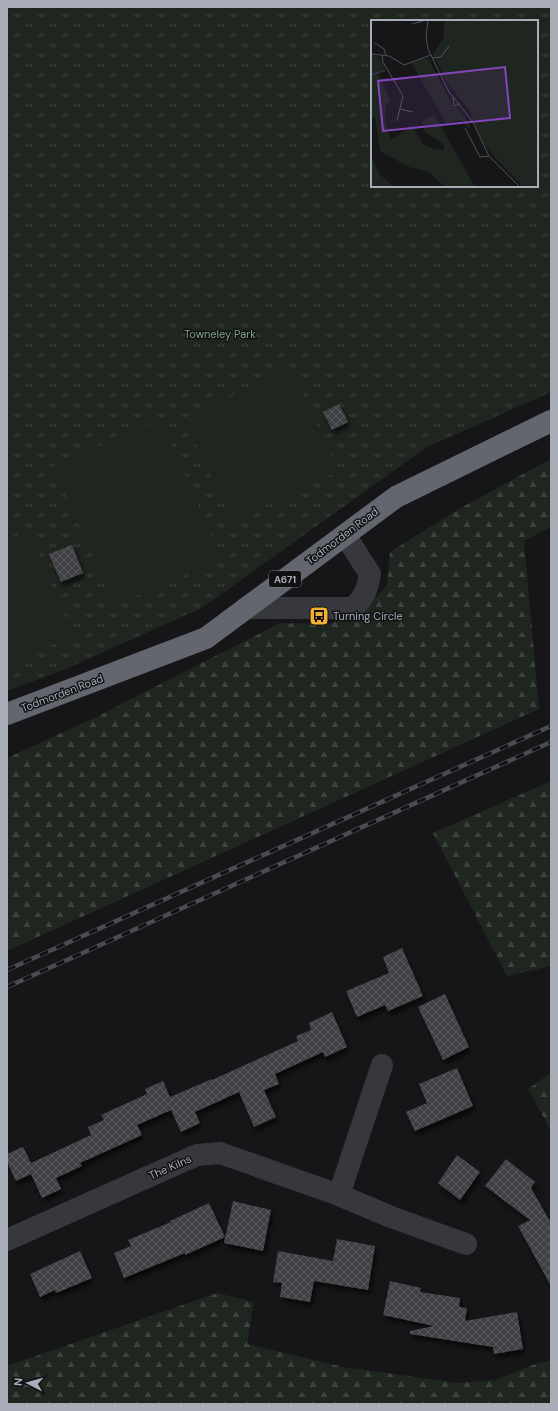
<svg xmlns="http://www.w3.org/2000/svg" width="558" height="1411" viewBox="0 0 558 1411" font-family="'DM Sans',sans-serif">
	<defs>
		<pattern id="forest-firs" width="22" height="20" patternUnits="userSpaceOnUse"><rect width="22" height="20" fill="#1e261f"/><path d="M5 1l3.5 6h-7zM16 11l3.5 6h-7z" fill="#3c433d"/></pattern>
		<pattern id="park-tufts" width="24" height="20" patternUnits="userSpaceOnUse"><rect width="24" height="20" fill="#1e261f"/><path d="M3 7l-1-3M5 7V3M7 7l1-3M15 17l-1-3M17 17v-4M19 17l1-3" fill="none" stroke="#3c433d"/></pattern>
		<pattern id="building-cross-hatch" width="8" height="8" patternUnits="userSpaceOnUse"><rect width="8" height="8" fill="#404145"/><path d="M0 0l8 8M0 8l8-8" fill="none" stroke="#595a5e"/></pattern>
		<filter id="shadow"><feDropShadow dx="2.5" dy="4.5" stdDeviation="2" flood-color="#0009"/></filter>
	</defs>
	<rect width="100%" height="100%" fill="#161618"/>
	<g fill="url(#forest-firs)">
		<polygon points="551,459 551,527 524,541 539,709 7,951 7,758 96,717 280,623 328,624 361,615 387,585 390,552 459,509 543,463"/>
		<polygon points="551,781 551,966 507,976 433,833"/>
		<polygon points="551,1073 551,1131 528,1089"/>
		<polygon points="217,1293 254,1302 247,1344 343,1367 459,1383 495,1380 535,1364 551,1360 551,1404 7,1404 7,1366"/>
	</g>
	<path fill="url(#park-tufts)" fill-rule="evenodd" d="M7 7H551V392L427 447 202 608 61 671 7 691ZM372 21H537V186H372Z"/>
	<g fill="#1e261f">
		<polygon points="290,369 338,471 232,520 184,418"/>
		<polygon points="161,419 221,559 114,606 54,466"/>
		<polygon points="29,530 73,636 7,661 7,540"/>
	</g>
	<g fill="url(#building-cross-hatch)" filter="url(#shadow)">
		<polygon points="339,404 348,422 332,430 323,412"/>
		<polygon points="72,545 83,573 61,582 49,554"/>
		<polygon points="402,948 423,996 388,1011 385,1005 357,1017 346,991 389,973 383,957"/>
		<polygon points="445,994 469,1047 443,1060 418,1007"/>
		<polygon points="332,1012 347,1047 325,1057 323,1052 275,1074 279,1084 264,1090 276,1117 254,1127 239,1092 195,1112 200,1123 181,1132 171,1110 137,1125 142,1135 80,1163 82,1166 56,1178 61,1189 42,1198 31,1174 16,1181 7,1162 7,1154 23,1147 31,1163 91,1135 88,1127 104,1120 101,1115 147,1094 145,1089 163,1081 170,1097 212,1079 212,1080 298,1041 296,1036 311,1030 309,1023"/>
		<polygon points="457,1068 473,1106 415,1131 406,1112 427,1103 419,1084"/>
		<polygon points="457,1155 480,1172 460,1200 438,1183"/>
		<polygon points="506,1159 535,1182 531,1188 551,1223 551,1286 518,1226 530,1220 485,1186"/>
		<polygon points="233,1201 271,1210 263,1251 224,1243"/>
		<polygon points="209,1203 225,1237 185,1255 185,1253 124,1278 114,1253 131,1246 128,1240 171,1222 170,1221"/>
		<polygon points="337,1239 375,1246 368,1290 314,1281 310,1302 280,1297 282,1283 273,1282 278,1251 333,1261"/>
		<polygon points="80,1251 92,1278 56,1293 55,1290 40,1297 30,1274"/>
		<polygon points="390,1281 421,1288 420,1292 460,1298 459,1307 467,1308 465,1321 517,1312 523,1349 494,1354 493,1347 410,1334 410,1331 434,1326 383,1315"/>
	</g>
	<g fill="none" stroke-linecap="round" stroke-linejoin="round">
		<g stroke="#37383d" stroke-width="22">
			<path d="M246 608H352C365 598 367 590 370 574L345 535"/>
			<polyline points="339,1195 382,1065"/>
			<polyline points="7,1240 197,1155 220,1153 339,1195 391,1217 466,1244"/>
		</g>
		<polyline stroke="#63666e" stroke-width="22" points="7,714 206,638 396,497 551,421"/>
		<g stroke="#4a4c52" stroke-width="4.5">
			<g id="rail">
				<polyline points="7,970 551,726"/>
				<polyline points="7,987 551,742"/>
			</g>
		</g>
		<use href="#rail" stroke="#111113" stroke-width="3" stroke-dasharray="9" stroke-linecap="butt"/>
	</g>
	<defs>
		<g id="bus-square" transform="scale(1)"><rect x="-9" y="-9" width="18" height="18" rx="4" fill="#f2b134" stroke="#111113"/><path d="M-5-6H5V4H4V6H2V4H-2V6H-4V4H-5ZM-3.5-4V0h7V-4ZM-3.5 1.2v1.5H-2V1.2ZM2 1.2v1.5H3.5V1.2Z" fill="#111"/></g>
	</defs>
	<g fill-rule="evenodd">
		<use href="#bus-square" x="319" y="616"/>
	</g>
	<g text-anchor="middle" stroke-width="3" stroke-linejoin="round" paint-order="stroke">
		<rect fill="#111113" stroke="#7b7e86" stroke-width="1" x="269" y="571" width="32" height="16" rx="3"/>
		<g font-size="10" font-weight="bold" fill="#a8adb8">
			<text x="285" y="583">A671</text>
		</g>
		<g font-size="11" fill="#7fa381" stroke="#111113">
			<text x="220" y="338">Towneley Park</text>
		</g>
		<g font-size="11" fill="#a8adb8" stroke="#111113">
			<text transform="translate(342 536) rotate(-37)" y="4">Todmorden Road</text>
			<text transform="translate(62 693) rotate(-21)" y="4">Todmorden Road</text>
			<text transform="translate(170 1167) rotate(-24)" y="4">The Kilns</text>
		</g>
		<g font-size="11" fill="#a8adb8" stroke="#111113" text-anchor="start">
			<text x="333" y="620">Turning Circle</text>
		</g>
	</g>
	<g transform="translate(371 20)">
		<rect width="167" height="167" fill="#161618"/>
		<path d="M0 35 8 37 14 48 6 51 19 79V83H15L14 102 20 120 41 105 52 124 62 129 72 130 73 124 54 112 51 102 63 94 104 167H74L57 152 38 147 9 131 4 98 0 97ZM57 38 82 86 88 88 100 107 97 108 90 100 75 103 40 43ZM1 139 9 155 24 167H0Z" fill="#1e261f"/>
		<path d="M74 0H167V167H152L120 133 113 124 98 90 74 59 62 34 72 19Z" fill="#1e261f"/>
		<path d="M73 53a6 6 0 1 1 12 0a6 6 0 1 1-12 0ZM82 65a7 7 0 1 1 14 0a7 7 0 1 1-14 0ZM90 75a6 6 0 1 1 12 0a6 6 0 1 1-12 0Z" fill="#1e261f"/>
		<path fill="none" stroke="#2c353c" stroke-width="2" d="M0 55 14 50"/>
		<path fill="none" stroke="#505258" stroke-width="1" d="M57 0 55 17 57 29 78 72 102 102 118 136 149 167M41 4 55 0M4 23 13 29 15 36M0 34 18 36 33 45 60 35M11 36 12 42 32 76 26 101M61 38 70 37 78 26M82 77 83 86 89 84M29 89 42 92M94 108 109 137 118 136"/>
		<path fill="#8446be" fill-opacity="0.15" stroke="#8446be" stroke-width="2" d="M134 47 139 98 12 111 7 61Z"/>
		<rect width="167" height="167" fill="none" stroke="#a8adb8" stroke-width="2"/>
	</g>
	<rect width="558" height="1411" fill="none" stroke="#a8adb8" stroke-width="16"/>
	<g transform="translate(28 1383) rotate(276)" stroke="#111113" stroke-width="3" paint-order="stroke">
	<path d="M0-3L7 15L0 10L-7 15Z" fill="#a8adb8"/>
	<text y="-6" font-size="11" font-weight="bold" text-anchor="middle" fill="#a8adb8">N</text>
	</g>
</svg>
